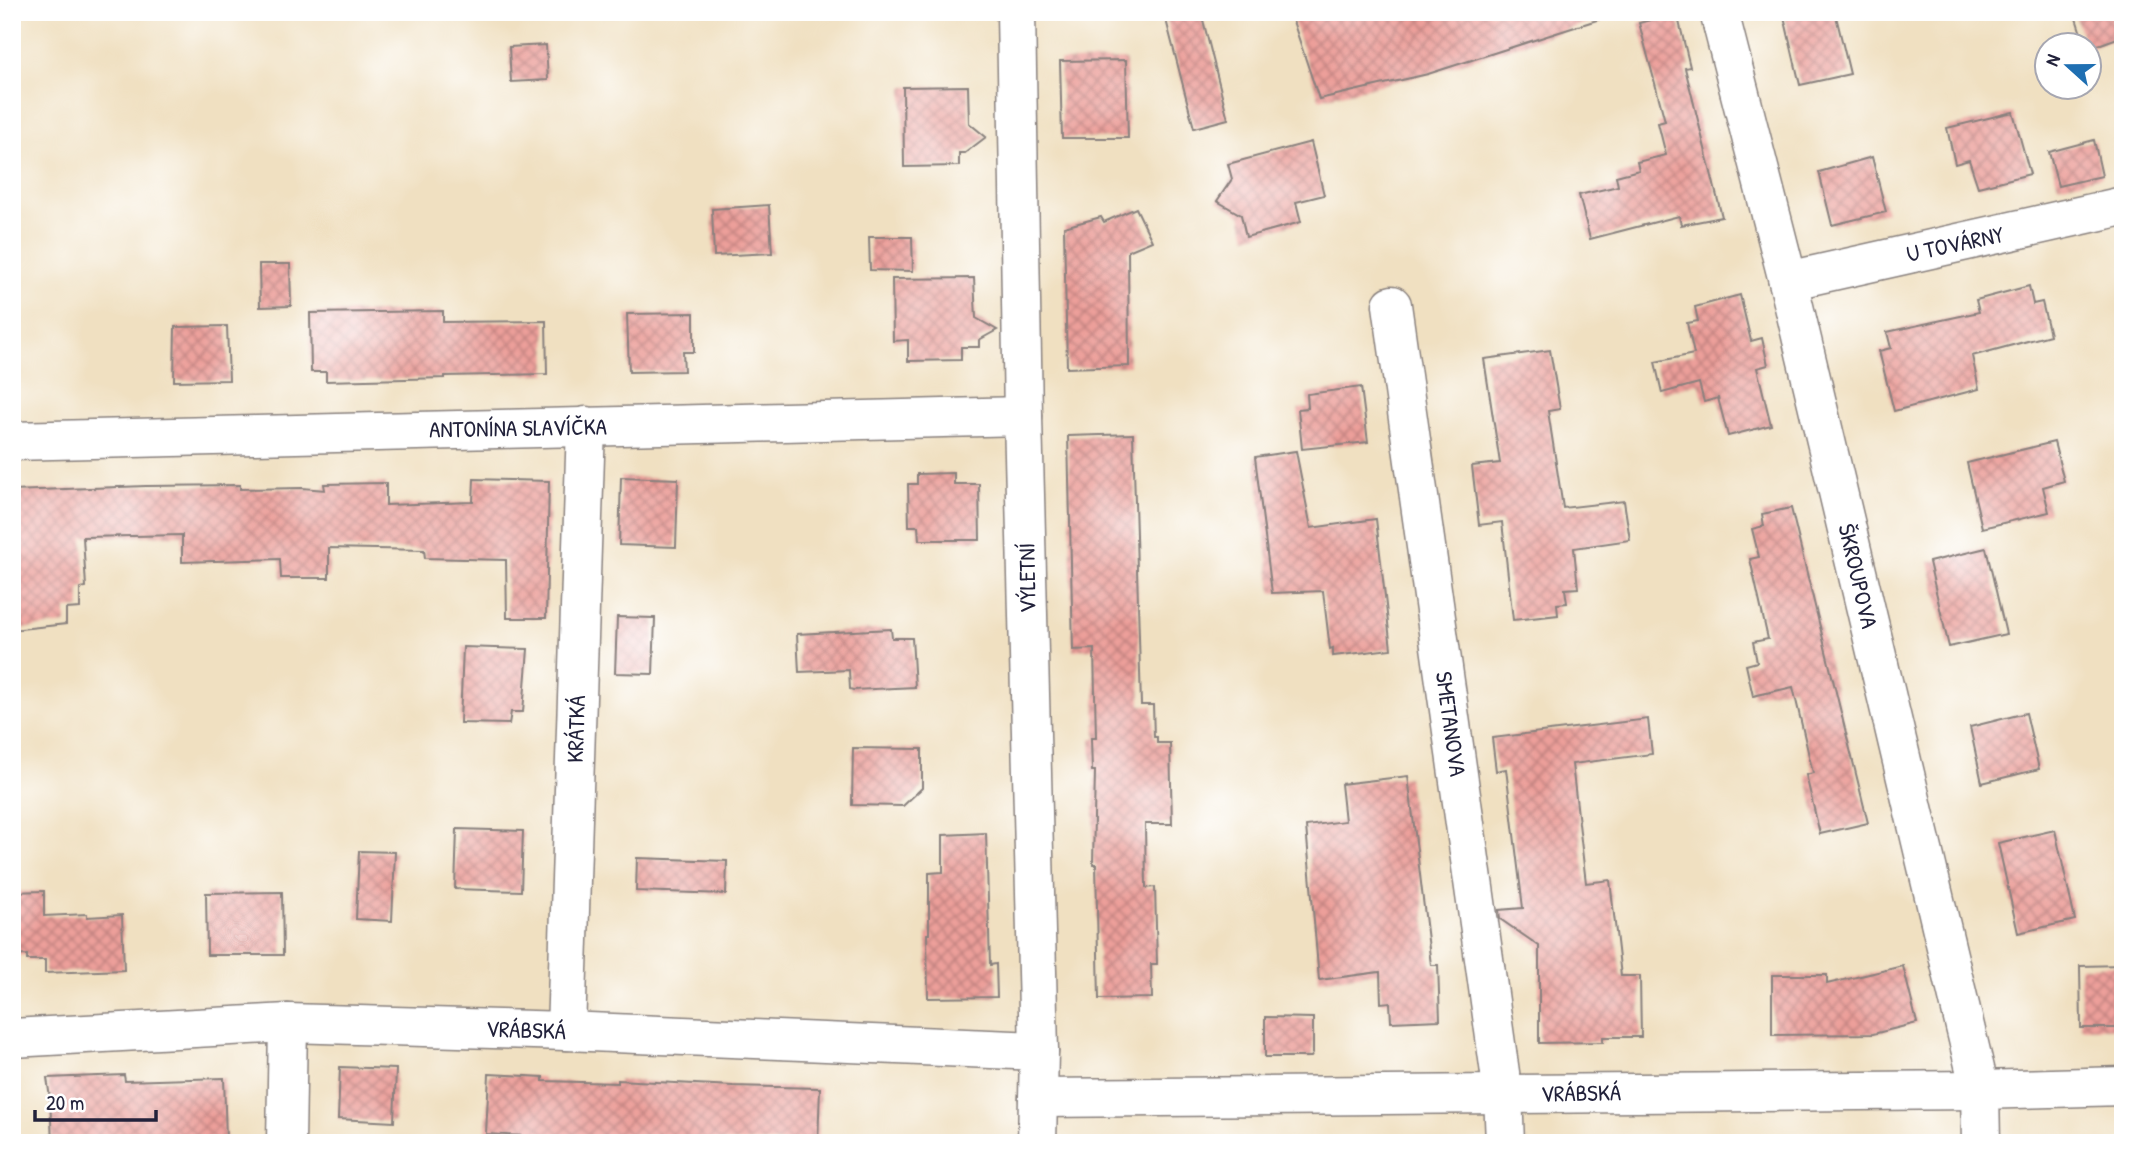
<svg xmlns="http://www.w3.org/2000/svg" width="2135" height="1155" viewBox="0 0 2135 1155" font-family="'Patrick Hand',sans-serif">
	<defs>
		<pattern id="building-cross-hatch" width="8" height="8" patternUnits="userSpaceOnUse" patternTransform="scale(1.75)"><rect width="8" height="8" fill="#ec9f9a"/><path d="M0 0l8 8M0 8l8-8" fill="none" stroke="#bf817f"/></pattern>
	</defs>
	<rect width="100%" height="100%" fill="#fff"/>
	<filter id="ink" filterUnits="userSpaceOnUse"><feTurbulence type="fractalNoise" baseFrequency=".0143" numOctaves="2"/><feDisplacementMap in="SourceGraphic" scale="14" xChannelSelector="R" yChannelSelector="G"/><feConvolveMatrix kernelMatrix="1 2 1 2 8 2 1 2 1" color-interpolation-filters="sRGB"/></filter>
	<filter id="wash" filterUnits="userSpaceOnUse"><feTurbulence type="fractalNoise" baseFrequency=".00686" numOctaves="4" result="noise"/><feDisplacementMap in="SourceGraphic" scale="28" xChannelSelector="R" yChannelSelector="G"/><feGaussianBlur stdDeviation="1.57" result="paint"/><feColorMatrix in="noise" values="0 0 0 0 0 0 0 0 0 0 0 0 0 0 0 0 0 1.4 0 .05"/><feComposite in="paint" operator="in"/></filter>
	<g filter="url(#wash)">
		<rect width="100%" height="100%" fill="#f0e0c1"/>
		<g id="blocks">
			<g fill="url(#building-cross-hatch)">
				<polygon points="1164,12 1201,12 1228,119 1194,128"/>
				<polygon points="1290,12 1599,12 1600,19 1428,74 1319,99"/>
				<polygon points="1783,12 1835,12 1850,74 1800,85"/>
				<polygon points="2074,12 2123,12 2123,36 2090,48 2090,46 2085,46"/>
				<polygon points="1677,13 1690,67 1685,68 1722,217 1681,225 1679,216 1590,239 1579,195 1618,186 1616,176 1639,170 1637,162 1666,155 1658,123 1665,121 1639,23"/>
				<polygon points="546,45 548,80 511,82 509,47"/>
				<polygon points="1126,60 1128,138 1062,138 1060,61"/>
				<polygon points="968,86 969,123 986,137 965,153 959,153 959,166 904,167 903,87"/>
				<polygon points="2013,112 2030,174 1978,187 1969,160 1955,164 1947,128"/>
				<polygon points="2094,140 2102,176 2058,186 2049,152"/>
				<polygon points="1311,142 1324,195 1296,202 1301,222 1246,237 1241,215 1217,201 1232,179 1228,164"/>
				<polygon points="1872,157 1886,212 1832,225 1819,172"/>
				<polygon points="769,205 772,253 714,256 712,209"/>
				<polygon points="1136,208 1152,241 1128,251 1129,366 1067,368 1064,227 1101,217 1104,222"/>
				<polygon points="869,237 912,237 913,271 870,270"/>
				<polygon points="259,264 290,264 291,306 260,307"/>
				<polygon points="974,278 976,318 997,330 979,340 979,347 961,347 961,360 908,361 908,340 893,341 892,279"/>
				<polygon points="2029,286 2033,304 2042,302 2050,335 1972,356 1979,389 1894,411 1879,351 1891,348 1887,332 1979,312 1976,300"/>
				<polygon points="1740,295 1751,341 1762,338 1768,365 1757,368 1771,425 1728,436 1718,398 1704,402 1699,383 1662,393 1655,362 1694,354 1687,323 1698,321 1695,307"/>
				<polygon points="443,311 443,322 546,321 547,374 445,376 445,378 326,381 326,372 311,372 310,313"/>
				<polygon points="694,313 694,352 683,352 684,371 629,372 627,314"/>
				<polygon points="227,326 229,380 174,381 175,327"/>
				<polygon points="1550,350 1560,409 1548,411 1563,508 1624,501 1630,540 1574,548 1578,588 1565,589 1567,603 1557,604 1558,615 1513,620 1502,522 1479,525 1472,466 1500,463 1484,359"/>
				<polygon points="1361,387 1368,442 1302,449 1298,409 1308,408 1307,394"/>
				<polygon points="1133,434 1141,705 1153,705 1154,737 1157,737 1157,743 1170,743 1172,824 1145,824 1146,888 1155,887 1157,964 1151,964 1152,998 1099,999 1096,864 1093,864 1095,771 1092,771 1091,738 1096,738 1094,649 1073,650 1068,436"/>
				<polygon points="2054,442 2064,481 2043,487 2049,512 1982,528 1967,463"/>
				<polygon points="1296,451 1311,528 1376,519 1391,649 1333,656 1333,648 1330,649 1323,591 1272,593 1255,457"/>
				<polygon points="954,473 954,484 979,484 980,540 919,540 918,526 909,526 908,484 917,484 917,474"/>
				<polygon points="621,477 678,479 676,547 619,545"/>
				<polygon points="474,479 549,481 546,618 507,618 506,560 425,558 424,550 329,548 329,578 281,578 280,559 182,562 182,535 83,537 86,587 80,588 80,608 66,609 66,624 12,630 12,491 146,486 240,485 240,489 302,488 325,490 324,484 386,483 386,505 473,502"/>
				<polygon points="1791,508 1868,823 1820,834 1806,775 1813,773 1793,687 1753,696 1746,665 1757,662 1753,642 1768,639 1750,559 1759,557 1752,529 1764,526 1762,514"/>
				<polygon points="1986,548 2006,634 1949,647 1929,562"/>
				<polygon points="617,617 655,618 653,674 615,673"/>
				<polygon points="891,629 892,638 912,638 915,687 853,690 850,689 849,670 799,672 797,634"/>
				<polygon points="463,647 528,649 523,712 511,712 509,724 460,723"/>
				<polygon points="2026,713 2039,769 1982,783 1970,727"/>
				<polygon points="1648,719 1652,754 1572,764 1586,883 1610,880 1621,976 1640,976 1641,1037 1603,1037 1603,1042 1539,1043 1539,946 1500,919 1499,910 1523,908 1506,769 1496,771 1492,738"/>
				<polygon points="853,748 922,749 922,788 903,806 852,805"/>
				<polygon points="1408,776 1431,965 1438,965 1440,1020 1391,1022 1390,1002 1381,1003 1380,972 1319,980 1306,826 1345,821 1341,784"/>
				<polygon points="457,829 523,831 521,891 455,889"/>
				<polygon points="2055,830 2075,920 2018,933 1998,843"/>
				<polygon points="986,833 990,965 996,964 997,997 928,998 927,934 929,934 929,873 943,872 943,835"/>
				<polygon points="359,851 395,852 392,921 356,919"/>
				<polygon points="637,858 727,861 726,894 636,891"/>
				<polygon points="44,891 44,916 87,914 87,917 122,915 124,970 45,973 45,960 27,960 27,955 12,956 12,892"/>
				<polygon points="282,892 283,955 207,955 206,893"/>
				<polygon points="2123,965 2122,1028 2081,1028 2080,966"/>
				<polygon points="1903,966 1917,1023 1873,1034 1772,1035 1772,975 1827,975 1827,984"/>
				<polygon points="1265,1017 1313,1018 1313,1054 1311,1057 1265,1057"/>
				<polygon points="340,1067 396,1069 394,1122 338,1119"/>
				<polygon points="489,1074 543,1077 543,1081 618,1083 618,1080 733,1086 820,1088 818,1143 617,1141 486,1134"/>
				<polygon points="124,1075 125,1081 224,1078 226,1139 155,1143 52,1143 50,1098 47,1078"/>
			</g>
		</g>
	</g>
	<g filter="url(#ink)">
		<use href="#blocks" fill-opacity="0" stroke="#89817e" stroke-width="2"/>
		<g fill="none" stroke-linecap="round" stroke-linejoin="round">
			<g stroke="#89817e" stroke-width="41">
				<g id="street">
					<polyline points="1016,12 1023,416 1039,1051 1037,1143"/>
					<polyline points="1719,12 1788,281 1980,1090 1981,1143"/>
					<polyline points="1788,281 2123,206"/>
					<polyline points="1392,305 1503,1094 1505,1143"/>
					<polyline points="12,441 1023,416"/>
					<polyline points="566,1031 586,426"/>
					<polyline points="12,1038 288,1023 566,1031 1039,1051"/>
					<polyline points="1038,1098 1980,1090 2123,1086"/>
					<polyline points="286,1143 288,1023"/>
				</g>
			</g>
			<use href="#street" stroke="#fff" stroke-width="38"/>
		</g>
	</g>
	<g text-anchor="middle" stroke-width="6" stroke-linejoin="round" paint-order="stroke">
		<g font-size="23" fill="#22223b" stroke="#fff">
			<text transform="translate(1955 244) rotate(-12)" y="8">U TOVÁRNY</text>
			<text transform="translate(518 428) rotate(-1)" y="8">ANTONÍNA SLAVÍČKA</text>
			<text transform="translate(1858 576) rotate(77)" y="8">ŠKROUPOVA</text>
			<text transform="translate(1027 578) rotate(-91)" y="8">VÝLETNÍ</text>
			<text transform="translate(1451 724) rotate(82)" y="8">SMETANOVA</text>
			<text transform="translate(576 729) rotate(-88)" y="8">KRÁTKÁ</text>
			<text transform="translate(526 1030) rotate(2)" y="8">VRÁBSKÁ</text>
			<text transform="translate(1581 1093) rotate(-1)" y="8">VRÁBSKÁ</text>
		</g>
	</g>
	<rect width="2135" height="1155" fill="none" stroke="#fff" stroke-width="42"/>
	<g transform="translate(2068 66) rotate(291)"><circle r="33" fill="#ffffff" stroke="#a7a7b1" stroke-width="2"/>
	<path d="M0-5L12 26L0 18L-12 26Z" fill="#1f6fb2"/>
	<text y="-10" font-size="19" font-weight="bold" text-anchor="middle" fill="#22223b">N</text>
	</g>
	<path d="M35 1110v10h121v-10" fill="none" stroke="#22223b" stroke-width="3.5"/>
	<text x="46" y="1110" font-size="21" fill="#22223b" stroke="#ffffff" stroke-width="5" paint-order="stroke">20 m</text>
</svg>
